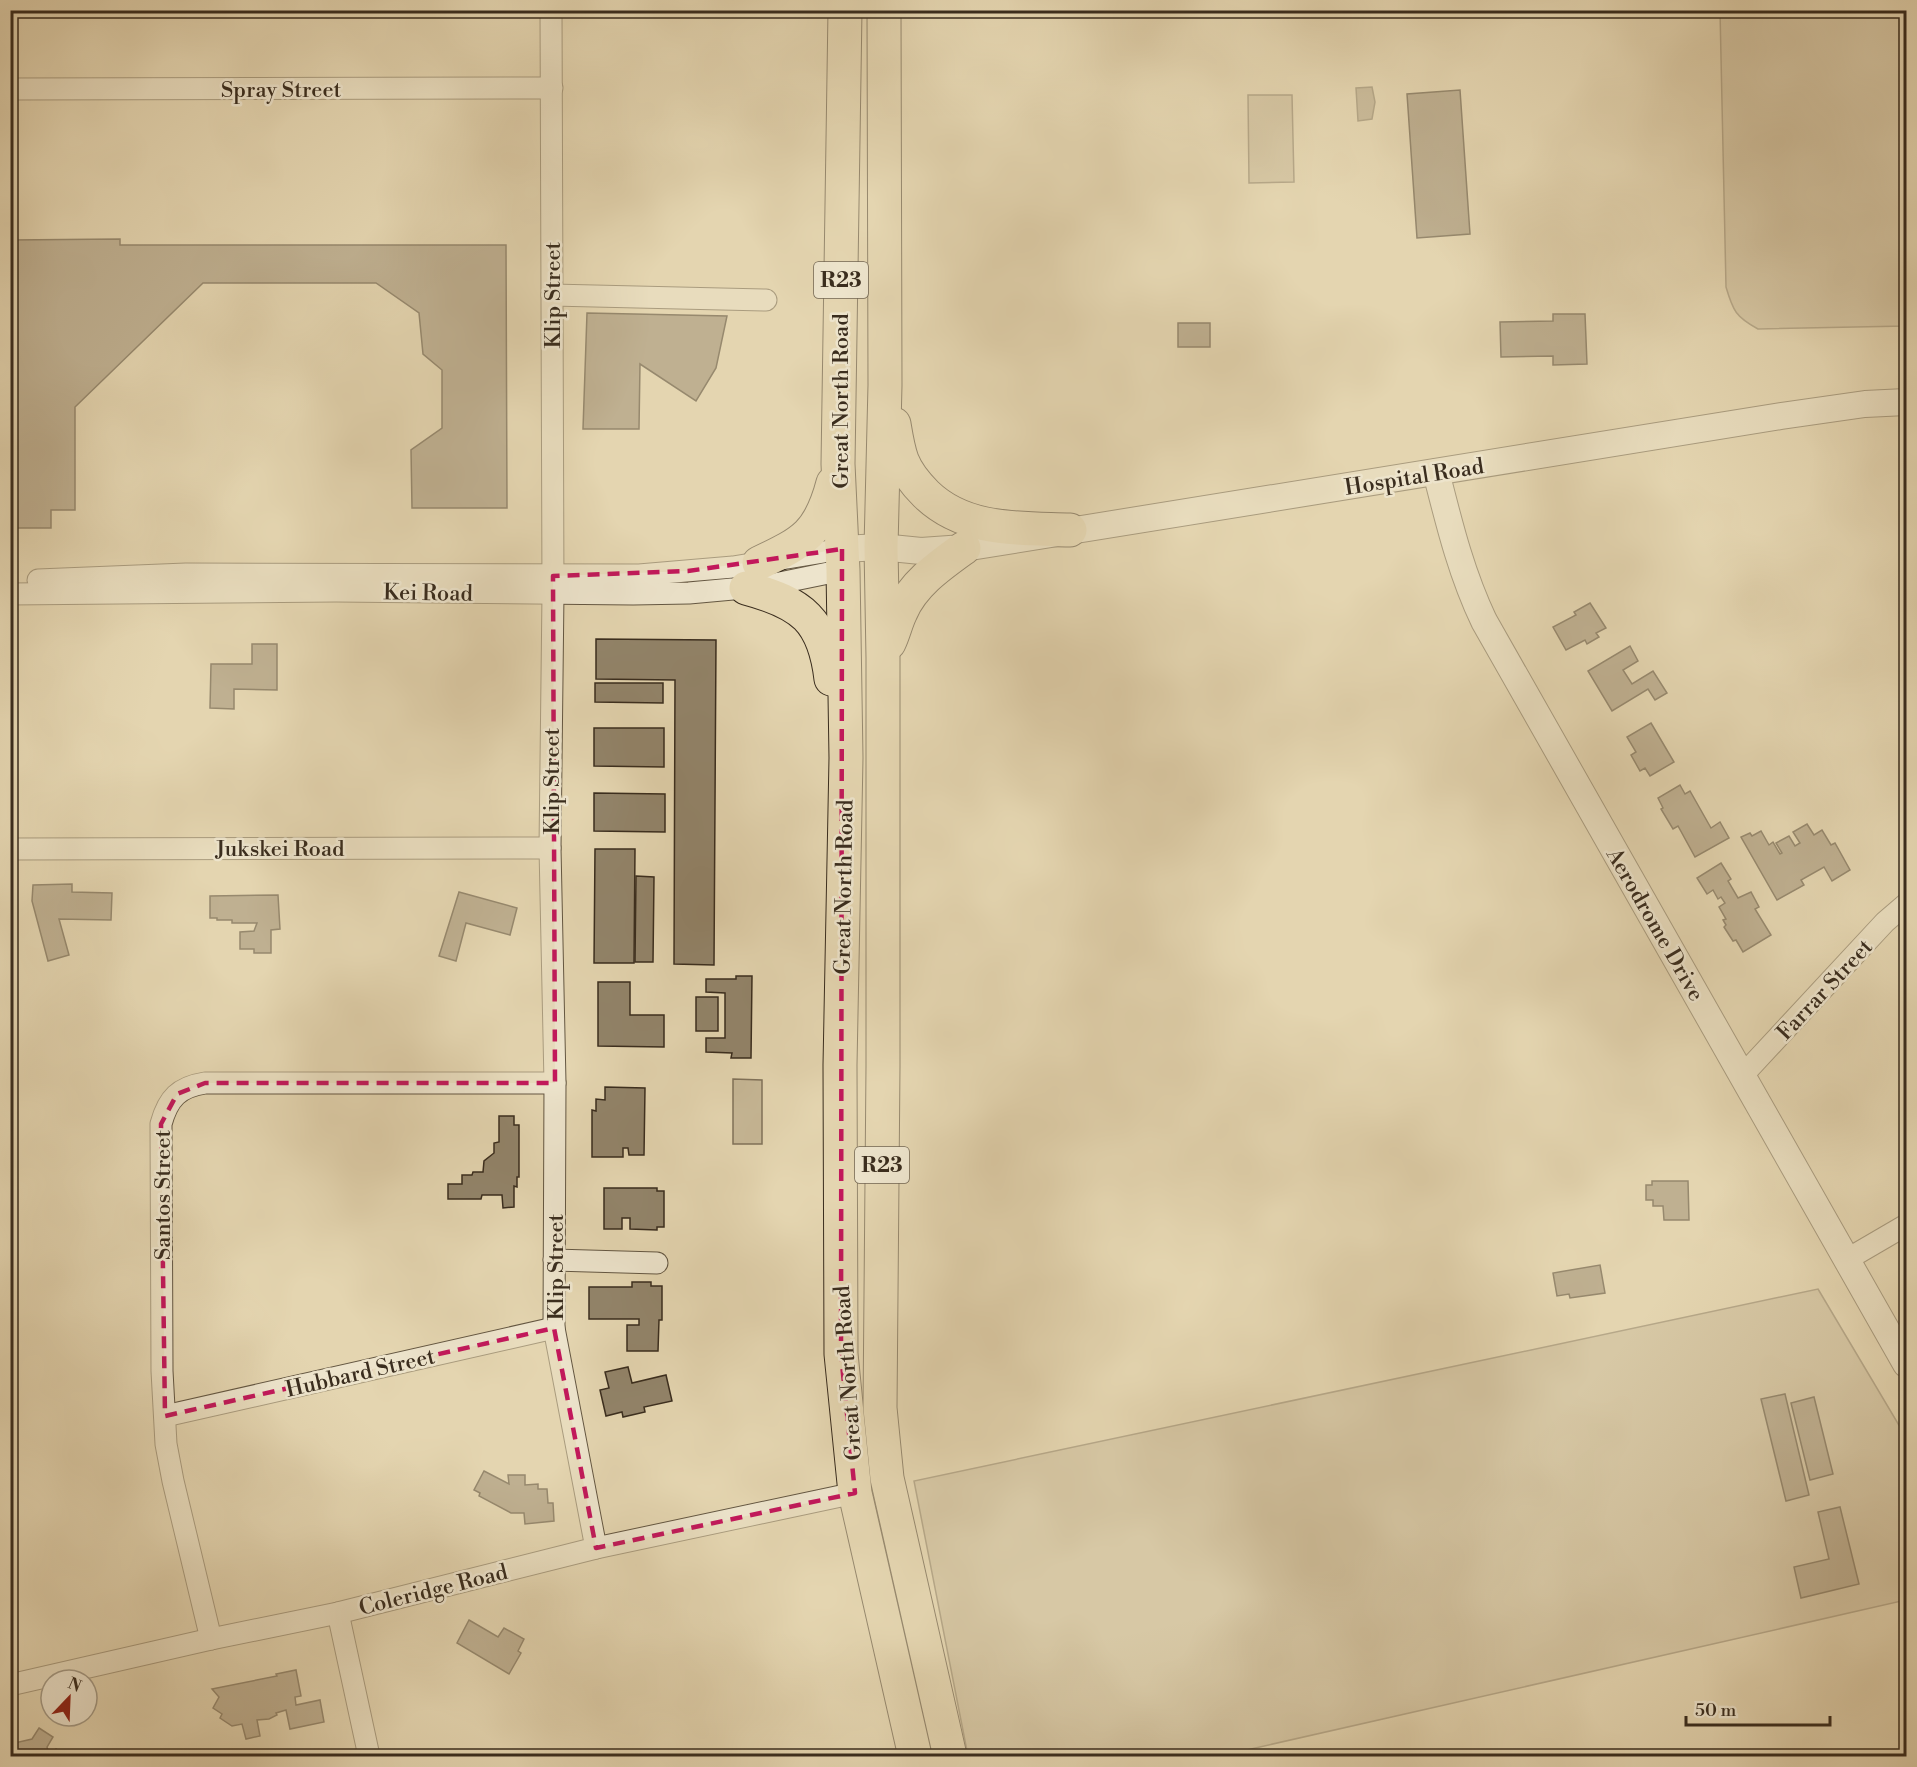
<svg xmlns="http://www.w3.org/2000/svg" width="1917" height="1767" viewBox="0 0 1917 1767" font-family="'Libre Bodoni',serif">
	<rect width="100%" height="100%" fill="#e4d5b0"/>
	<filter id="stains"><feTurbulence type="fractalNoise" baseFrequency=".00333" numOctaves="4"/><feColorMatrix values="0 0 0 0 .2 0 0 0 0 .09 0 0 0 0 .02 0 0 0 .5 -.17"/></filter>
	<radialGradient id="worn" r=".72"><stop offset=".6" stop-color="#630" stop-opacity="0"/><stop offset="1" stop-color="#630" stop-opacity=".3"/></radialGradient>
	<g fill="#c7b897" stroke="#80725a" stroke-width="1.5">
		<path d="M1720 11H1906V326L1758 329C1736 317 1733 311 1726 287Z"/>
		<polygon points="1248,95 1292,95 1294,182 1249,183"/>
		<polygon points="733,1079 762,1080 762,1144 733,1144"/>
		<polygon points="1818,1289 1906,1437 1906,1600 1220,1756 968,1756 914,1481"/>
	</g>
	<polygon fill="#aa9c7e" stroke="#7d7058" stroke-width="1.5" points="1372,87 1375,102 1372,119 1358,121 1356,88"/>
	<g fill="#92846a" stroke="#3a2d1e" stroke-width="1.5">
		<polygon points="1460,90 1470,234 1417,238 1407,94"/>
		<polygon points="120,239 120,245 506,245 507,508 412,508 411,450 442,428 442,370 423,354 419,313 376,283 203,283 75,407 75,510 51,510 51,528 11,528 10,240"/>
		<polygon points="587,313 727,316 716,368 696,401 640,364 639,429 583,429"/>
		<polygon points="1553,314 1585,314 1587,364 1553,365 1553,356 1501,357 1500,322 1553,321"/>
		<rect x="1178" y="323" width="32" height="24"/>
		<polygon points="1590,603 1606,628 1596,633 1599,637 1587,644 1585,640 1566,650 1553,627 1576,615 1574,612"/>
		<polygon points="596,639 716,640 714,965 674,964 675,680 596,679"/>
		<polygon points="252,644 277,644 277,690 234,689 234,709 210,708 211,664 252,664"/>
		<polygon points="1630,646 1638,661 1623,670 1632,684 1653,671 1667,693 1655,700 1648,689 1612,711 1588,671"/>
		<polygon points="595,683 663,683 663,703 595,702"/>
		<polygon points="1651,723 1674,762 1650,776 1645,768 1640,771 1631,755 1636,752 1627,737"/>
		<polygon points="594,728 664,728 664,767 594,766"/>
		<polygon points="1680,785 1685,794 1690,791 1711,828 1720,822 1729,838 1695,857 1678,826 1673,829 1661,809 1663,808 1658,798"/>
		<polygon points="594,793 665,794 665,832 594,831"/>
		<polygon points="1807,824 1814,835 1822,830 1831,845 1835,843 1850,870 1832,881 1824,867 1801,880 1804,885 1777,900 1741,837 1750,833 1752,836 1761,831 1769,845 1773,842 1780,854 1782,853 1776,843 1789,836 1795,846 1800,843 1793,832"/>
		<polygon points="595,849 635,849 634,963 594,963"/>
		<polygon points="1721,863 1731,879 1728,881 1738,898 1751,892 1759,907 1755,909 1771,935 1743,952 1736,940 1733,941 1724,927 1726,925 1723,920 1726,919 1719,907 1725,903 1721,897 1718,899 1713,890 1707,894 1697,878"/>
		<polygon points="636,876 654,877 653,962 635,962"/>
		<polygon points="72,884 72,892 112,893 111,920 59,919 69,955 48,961 32,901 33,885"/>
		<polygon points="459,892 517,908 510,935 466,923 456,961 439,956"/>
		<polygon points="278,895 280,929 271,930 271,953 254,953 254,949 240,949 240,932 254,931 257,923 232,923 232,920 217,920 217,918 210,918 210,896"/>
		<polygon points="736,976 752,976 751,1058 731,1058 732,1053 706,1052 706,1038 725,1038 725,993 706,992 706,979 736,979"/>
		<polygon points="598,982 630,982 630,1015 664,1015 664,1047 598,1046"/>
		<rect x="696" y="997" width="22" height="34"/>
		<polygon points="605,1087 645,1088 644,1155 629,1155 628,1148 623,1148 623,1157 592,1157 592,1110 596,1111 596,1099 605,1100"/>
		<polygon points="499,1116 514,1116 514,1125 519,1125 519,1177 517,1177 517,1187 514,1186 514,1207 503,1208 502,1195 482,1195 481,1199 448,1199 448,1184 462,1184 462,1175 472,1175 473,1172 483,1172 484,1161 494,1153 494,1143 499,1142"/>
		<polygon points="1652,1181 1688,1181 1689,1220 1664,1220 1663,1206 1653,1206 1653,1200 1646,1200 1646,1185 1652,1185"/>
		<polygon points="604,1188 657,1188 657,1191 664,1191 664,1227 657,1227 657,1230 630,1229 630,1218 622,1218 622,1229 604,1229"/>
		<polygon points="1600,1265 1605,1293 1570,1298 1569,1294 1557,1296 1553,1273"/>
		<polygon points="632,1282 651,1282 651,1286 662,1286 662,1320 659,1320 658,1351 627,1351 627,1325 639,1325 639,1319 589,1319 589,1287 632,1287"/>
		<polygon points="628,1367 632,1383 666,1375 672,1401 644,1407 645,1412 623,1417 622,1412 606,1416 600,1390 609,1388 605,1372"/>
		<polygon points="1785,1394 1809,1495 1786,1501 1761,1399"/>
		<polygon points="1814,1397 1833,1474 1810,1480 1791,1403"/>
		<polygon points="484,1471 509,1484 508,1475 525,1475 525,1485 538,1484 538,1489 547,1489 548,1503 553,1503 554,1521 525,1524 524,1513 511,1513 479,1496 480,1493 474,1490"/>
		<polygon points="1840,1507 1859,1584 1801,1598 1794,1567 1829,1559 1818,1512"/>
		<polygon points="469,1620 498,1637 504,1628 524,1639 518,1651 521,1653 509,1674 457,1643"/>
		<polygon points="296,1670 301,1696 295,1697 296,1705 320,1700 324,1722 290,1729 286,1710 276,1713 277,1715 269,1719 257,1720 260,1736 246,1739 242,1724 232,1726 220,1718 222,1714 213,1708 219,1697 212,1689 277,1676 276,1674"/>
		<polygon points="39,1728 53,1737 47,1747 49,1754 52,1756 56,1749 68,1756 10,1756 10,1744 32,1739"/>
	</g>
	<g fill="none" stroke-linecap="round" stroke-linejoin="round">
		<g stroke="#645742" stroke-width="23">
			<g id="minor">
				<polyline points="551,10 553,593 550,848 555,1083 554,1328 596,1548"/>
				<polyline points="10,89 552,88"/>
				<polyline points="552,295 766,300"/>
				<polyline points="38,580 186,574 639,575 733,567 842,549"/>
				<polyline points="10,594 336,591 633,594 689,593 765,586 843,570"/>
				<polyline points="10,849 550,848"/>
				<polyline points="1742,1076 1885,922 1906,904"/>
				<polyline points="554,1260 657,1263"/>
				<polyline points="1846,1260 1906,1225"/>
				<polyline points="165,1416 554,1328"/>
				<polyline points="338,1613 369,1756"/>
				<path d="M211 1639 173 1481 166 1444 162 1371 161 1124C168 1098 179 1087 205 1083H555"/>
				<polyline points="10,1685 211,1639 338,1613 596,1548 855,1493"/>
			</g>
		</g>
		<g stroke="#645742" stroke-width="28">
			<g id="tertiary">
				<path d="M1436 472C1449 523 1461 573 1484 621L1906 1364"/>
				<polyline points="842,549 881,547 921,551 964,548 1781,416 1865,404 1906,402"/>
			</g>
		</g>
		<g stroke="#3a2d1e" stroke-width="35">
			<g id="primary">
				<polyline points="845,10 838,464 843,570 846,758 840,1065 841,1354 855,1493 915,1756"/>
				<polyline points="884,10 885,385 881,547 883,658 883,1066 880,1408 887,1478 950,1756"/>
				<path d="M894 424C896 436 898 449 902 460 907 473 917 485 926 494 965 532 1020 528 1070 530"/>
				<path d="M759 563C804 542 820 533 833 483"/>
				<path d="M746 588C802 603 824 620 831 679"/>
				<path d="M889 643C894 633 896 622 901 612 913 584 939 566 964 548"/>
			</g>
		</g>
		<use href="#minor" stroke="#ede4cc" stroke-width="21"/>
		<use href="#tertiary" stroke="#ede4cc" stroke-width="26"/>
		<use href="#primary" stroke="#e4d5b0" stroke-width="33"/>
	</g>
	<path d="M0 0H1917V1767H0ZM842 549 841 1354 855 1493 596 1548 554 1328 165 1416 161 1124 177 1094 205 1083H555L553 576 688 571Z" fill="#e4d5b0" fill-opacity=".55" fill-rule="evenodd"/>
	<path fill="none" stroke="#c2185b" stroke-width="4.5" stroke-dasharray="12 8" stroke-linejoin="round" d="M842 549 841 1354 855 1493 596 1548 554 1328 165 1416 161 1124 177 1094 205 1083H555L553 576 688 571Z"/>
	<g text-anchor="middle" stroke-width="5" stroke-linejoin="round" paint-order="stroke">
		<g fill="#ede4cc" stroke="#706452" stroke-width="1.5">
			<rect x="814" y="262" width="54" height="36" rx="4.5"/>
			<rect x="855" y="1147" width="54" height="36" rx="4.5"/>
		</g>
		<g font-size="21" font-weight="bold" fill="#3a2d1e">
			<text x="841" y="287">R23</text>
			<text x="882" y="1172">R23</text>
		</g>
		<g font-size="22" fill="#3a2d1e" stroke="#ede4cc">
			<text x="281" y="97">Spray Street</text>
			<text transform="translate(552 295) rotate(-90)" y="8">Klip Street</text>
			<text transform="translate(840 401) rotate(-90)" y="8">Great North Road</text>
			<text transform="translate(1414 476) rotate(-9)" y="8">Hospital Road</text>
			<text transform="translate(428 592) rotate(1)" y="8">Kei Road</text>
			<text transform="translate(551 781) rotate(-90)" y="8">Klip Street</text>
			<text x="280" y="856">Jukskei Road</text>
			<text transform="translate(843 887) rotate(-89)" y="8">Great North Road</text>
			<text transform="translate(1656 924) rotate(60)" y="8">Aerodrome Drive</text>
			<text transform="translate(1824 989) rotate(-47)" y="8">Farrar Street</text>
			<text transform="translate(162 1195) rotate(-90)" y="8">Santos Street</text>
			<text transform="translate(555 1267) rotate(-90)" y="8">Klip Street</text>
			<text transform="translate(360 1372) rotate(-13)" y="8">Hubbard Street</text>
			<text transform="translate(847 1373) rotate(-94)" y="8">Great North Road</text>
			<text transform="translate(433 1589) rotate(-14)" y="8">Coleridge Road</text>
		</g>
	</g>
	<rect width="1917" height="1767" fill="none" stroke="#e4d5b0" stroke-width="36"/>
	<rect x="12" y="12" width="1893" height="1743" fill="none" stroke="#3a2d1e" stroke-width="3"/>
	<rect x="18" y="18" width="1881" height="1731" fill="none" stroke="#3a2d1e" stroke-width="1.5"/>
	<g transform="translate(69 1698) rotate(23)"><circle r="28" fill="#ede4cc" stroke="#a59b86" stroke-width="1.5"/>
	<path d="M0-4.5L10 22L0 15L-10 22Z" fill="#8f2418"/>
	<text y="-9" font-size="16" font-weight="bold" text-anchor="middle" fill="#3a2d1e">N</text>
	</g>
	<path d="M1686 1716v9h144v-9" fill="none" stroke="#3a2d1e" stroke-width="3"/>
	<text x="1695" y="1716" font-size="18" fill="#3a2d1e" stroke="#ede4cc" stroke-width="4.5" paint-order="stroke">50 m</text>
	<rect width="100%" height="100%" filter="url(#stains)"/>
	<rect width="100%" height="100%" fill="url(#worn)"/>
</svg>
